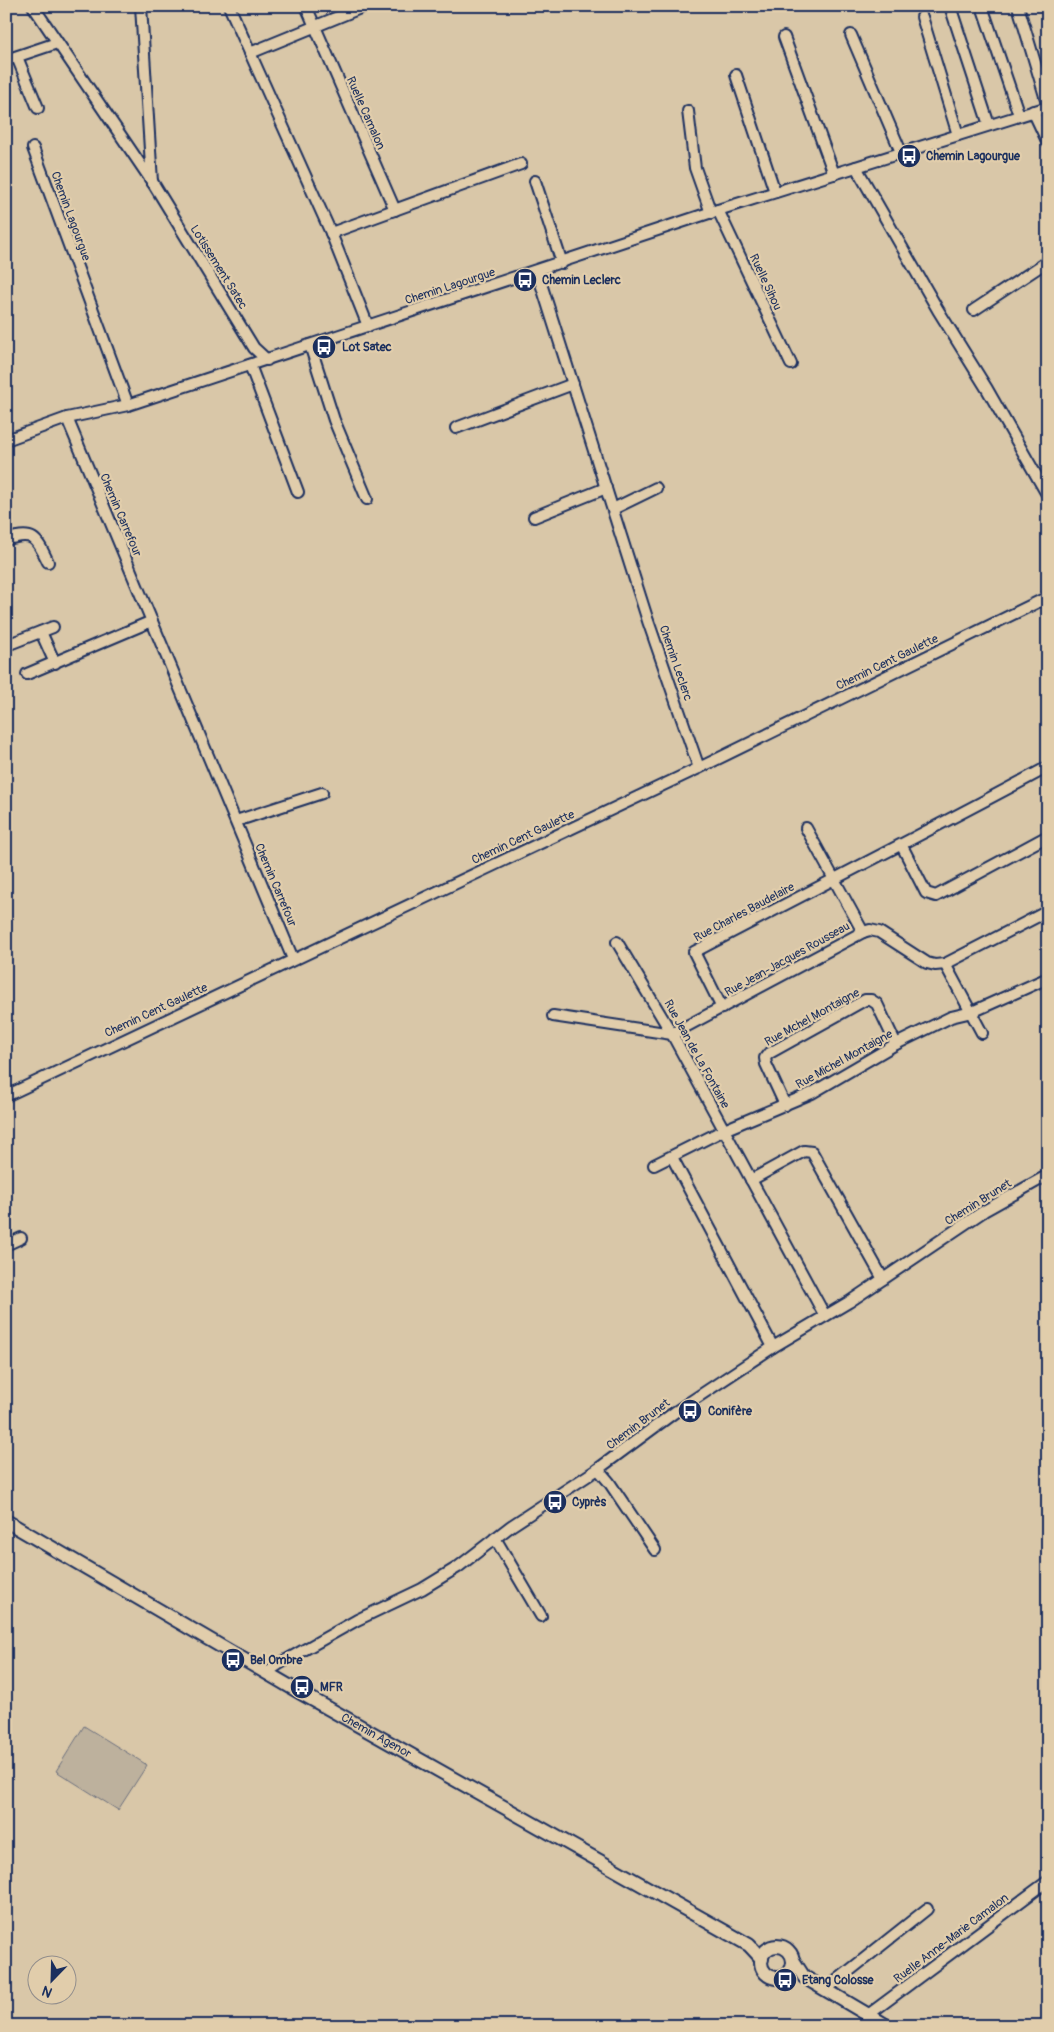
<svg xmlns="http://www.w3.org/2000/svg" width="1054" height="2032" viewBox="0 0 1054 2032" font-family="Pangolin,sans-serif">
	<rect width="100%" height="100%" fill="#d9c7a8"/>
	<filter id="ink" filterUnits="userSpaceOnUse"><feTurbulence type="fractalNoise" baseFrequency=".02" numOctaves="2"/><feDisplacementMap in="SourceGraphic" scale="10" xChannelSelector="R" yChannelSelector="G"/><feConvolveMatrix kernelMatrix="1 2 1 2 8 2 1 2 1" color-interpolation-filters="sRGB"/></filter>
	<g filter="url(#ink)">
		<polygon fill="#bdb19d" stroke="#6c707e" points="84,1726 147,1765 118,1810 56,1771"/>
		<g fill="none" stroke-linecap="round" stroke-linejoin="round">
			<g stroke="#1b2f5e" stroke-width="14">
				<g id="minor">
					<polyline points="33,6 153,183 254,348 267,360"/>
					<polyline points="141,6 152,182"/>
					<polyline points="229,6 331,233 368,326"/>
					<polyline points="306,6 395,210"/>
					<polyline points="950,6 989,125"/>
					<polyline points="982,6 1019,115"/>
					<polyline points="1018,6 1048,106"/>
					<polyline points="922,17 958,135"/>
					<polyline points="851,35 901,152"/>
					<polyline points="784,37 834,174"/>
					<polyline points="250,53 365,6"/>
					<polyline points="17,57 38,108"/>
					<polyline points="6,60 57,43"/>
					<polyline points="736,75 775,192"/>
					<polyline points="688,111 695,168 711,213"/>
					<polyline points="1033,111 1048,143"/>
					<polyline points="33,148 128,405"/>
					<polyline points="856,167 938,310 987,389 1048,496"/>
					<polyline points="535,181 562,263"/>
					<polyline points="718,210 791,364"/>
					<polyline points="331,233 521,164"/>
					<polyline points="537,271 648,621 699,768"/>
					<polyline points="974,310 1048,261"/>
					<polyline points="310,345 334,420 367,499"/>
					<polyline points="250,365 298,492"/>
					<polyline points="67,418 293,959"/>
					<polyline points="456,428 573,384"/>
					<polyline points="6,440 67,418 128,405 718,210 1048,107"/>
					<polyline points="613,509 656,488"/>
					<polyline points="534,517 606,488"/>
					<path d="M6 540C34 530 37 539 48 562"/>
					<polyline points="41,632 55,663"/>
					<polyline points="12,643 53,627"/>
					<polyline points="27,674 152,621"/>
					<polyline points="236,821 322,793"/>
					<polyline points="806,828 863,932"/>
					<polyline points="902,846 926,893 936,896 1048,836"/>
					<polyline points="617,942 672,1034 825,1316"/>
					<polyline points="945,964 982,1033"/>
					<path d="M722 1008 694 952C812 890 931 830 1048 767"/>
					<polyline points="553,1016 672,1034 863,932 870,930 879,932 927,963 935,965 945,964 1048,911"/>
					<polyline points="6,1096 699,768 1048,597"/>
					<polyline points="785,1105 766,1064 765,1058 768,1054 865,1000 871,1000 877,1004 896,1044"/>
					<polyline points="672,1157 773,1347"/>
					<polyline points="654,1165 724,1130 812,1093 896,1044 951,1017 972,1012 1048,978"/>
					<polyline points="751,1180 804,1151 812,1152 883,1279"/>
					<polyline points="6,1245 21,1238"/>
					<polyline points="598,1469 609,1482 655,1550"/>
					<polyline points="495,1538 541,1616"/>
					<polyline points="269,1674 273,1668 279,1664 357,1620 422,1589 458,1567 511,1526 598,1469 675,1412 773,1347 849,1302 984,1211 1048,1175"/>
					<polyline points="825,1990 927,1909"/>
					<polyline points="868,2015 1048,1881"/>
				</g>
			</g>
			<g stroke="#1b2f5e" stroke-width="16">
				<g id="major">
					<path id="s1" d="M6 1521 301 1693 749 1945 762 1959"/>
					<circle cx="777" cy="1962" r="16"/>
					<polyline points="793,1960 804,1977 887,2026"/>
				</g>
			</g>
			<use href="#minor" stroke="#e1cdab" stroke-width="10"/>
			<use href="#major" stroke="#e1cdab" stroke-width="12"/>
		</g>
	</g>
	<defs>
		<g id="bus-disc" transform="scale(1.25)"><circle r="9.5" fill="#1b2f5e" stroke="#e1cdab"/><path d="M-5-6H5V4H4V6H2V4H-2V6H-4V4H-5ZM-3.5-4V0h7V-4ZM-3.5 1.2v1.5H-2V1.2ZM2 1.2v1.5H3.5V1.2Z" fill="#fff"/></g>
	</defs>
	<g fill-rule="evenodd">
		<use href="#bus-disc" x="909" y="156"/>
		<use href="#bus-disc" x="525" y="280"/>
		<use href="#bus-disc" x="324" y="347"/>
		<use href="#bus-disc" x="690" y="1411"/>
		<use href="#bus-disc" x="555" y="1502"/>
		<use href="#bus-disc" x="233" y="1660"/>
		<use href="#bus-disc" x="302" y="1687"/>
		<use href="#bus-disc" x="785" y="1980"/>
	</g>
	<g text-anchor="middle" stroke-width="4.5" stroke-linejoin="round" paint-order="stroke">
		<g font-size="12" fill="#1b2f5e" stroke="#e1cdab">
			<text transform="translate(366 113) rotate(66)" y="4">Ruelle Camalon</text>
			<text transform="translate(71 216) rotate(70)" y="4">Chemin Lagourgue</text>
			<text transform="translate(219 267) rotate(58)" y="4">Lotissement Satec</text>
			<text transform="translate(766 282) rotate(65)" y="4">Ruelle Sihou</text>
			<text transform="translate(450 286) rotate(-18)" y="4">Chemin Lagourgue</text>
			<text transform="translate(121 515) rotate(67)" y="4">Chemin Carrefour</text>
			<text transform="translate(887 662) rotate(-26)" y="4">Chemin Cent Gaulette</text>
			<text transform="translate(676 663) rotate(71)" y="4">Chemin Leclerc</text>
			<text transform="translate(523 837) rotate(-25)" y="4">Chemin Cent Gaulette</text>
			<text transform="translate(276 885) rotate(67)" y="4">Chemin Carrefour</text>
			<text transform="translate(744 912) rotate(-28)" y="4">Rue Charles Baudelaire</text>
			<text transform="translate(787 959) rotate(-29)" y="4">Rue Jean-Jacques Rousseau</text>
			<text transform="translate(156 1010) rotate(-25)" y="4">Chemin Cent Gaulette</text>
			<text transform="translate(812 1017) rotate(-29)" y="4">Rue Mchel Montaigne</text>
			<text transform="translate(697 1054) rotate(61)" y="4">Rue Jean de La Fontaine</text>
			<text transform="translate(844 1059) rotate(-29)" y="4">Rue Michel Montaigne</text>
			<text transform="translate(978 1202) rotate(-32)" y="4">Chemin Brunet</text>
			<text transform="translate(638 1424) rotate(-37)" y="4">Chemin Brunet</text>
			<text dy="4" stroke="none"><textPath href="#s1" startOffset="428">Chemin Agenor</textPath></text>
			<text transform="translate(951 1938) rotate(-37)" y="4">Ruelle Anne-Marie Camalon</text>
		</g>
		<g font-size="12" font-weight="bold" fill="#1b2f5e" stroke="#e1cdab" text-anchor="start">
			<text x="926" y="160">Chemin Lagourgue</text>
			<text x="542" y="284">Chemin Leclerc</text>
			<text x="342" y="351">Lot Satec</text>
			<text x="708" y="1415">Conifère</text>
			<text x="572" y="1506">Cyprès</text>
			<text x="250" y="1664">Bel Ombre</text>
			<text x="320" y="1691">MFR</text>
			<text x="802" y="1984">Etang Colosse</text>
		</g>
	</g>
	<rect width="1054" height="2032" fill="none" stroke="#e1cdab" stroke-width="25"/>
	<rect x="12" y="12" width="1029" height="2007" fill="none" stroke="#1b2f5e" stroke-width="2" filter="url(#ink)"/>
	<g transform="translate(52 1980) rotate(203)"><circle r="24" fill="#e1cdab" stroke="#928e8c"/>
	<path d="M0-4L9 19L0 12L-9 19Z" fill="#1b2f5e"/>
	<text y="-8" font-size="14" font-weight="bold" text-anchor="middle" fill="#1b2f5e">N</text>
	</g>
</svg>
